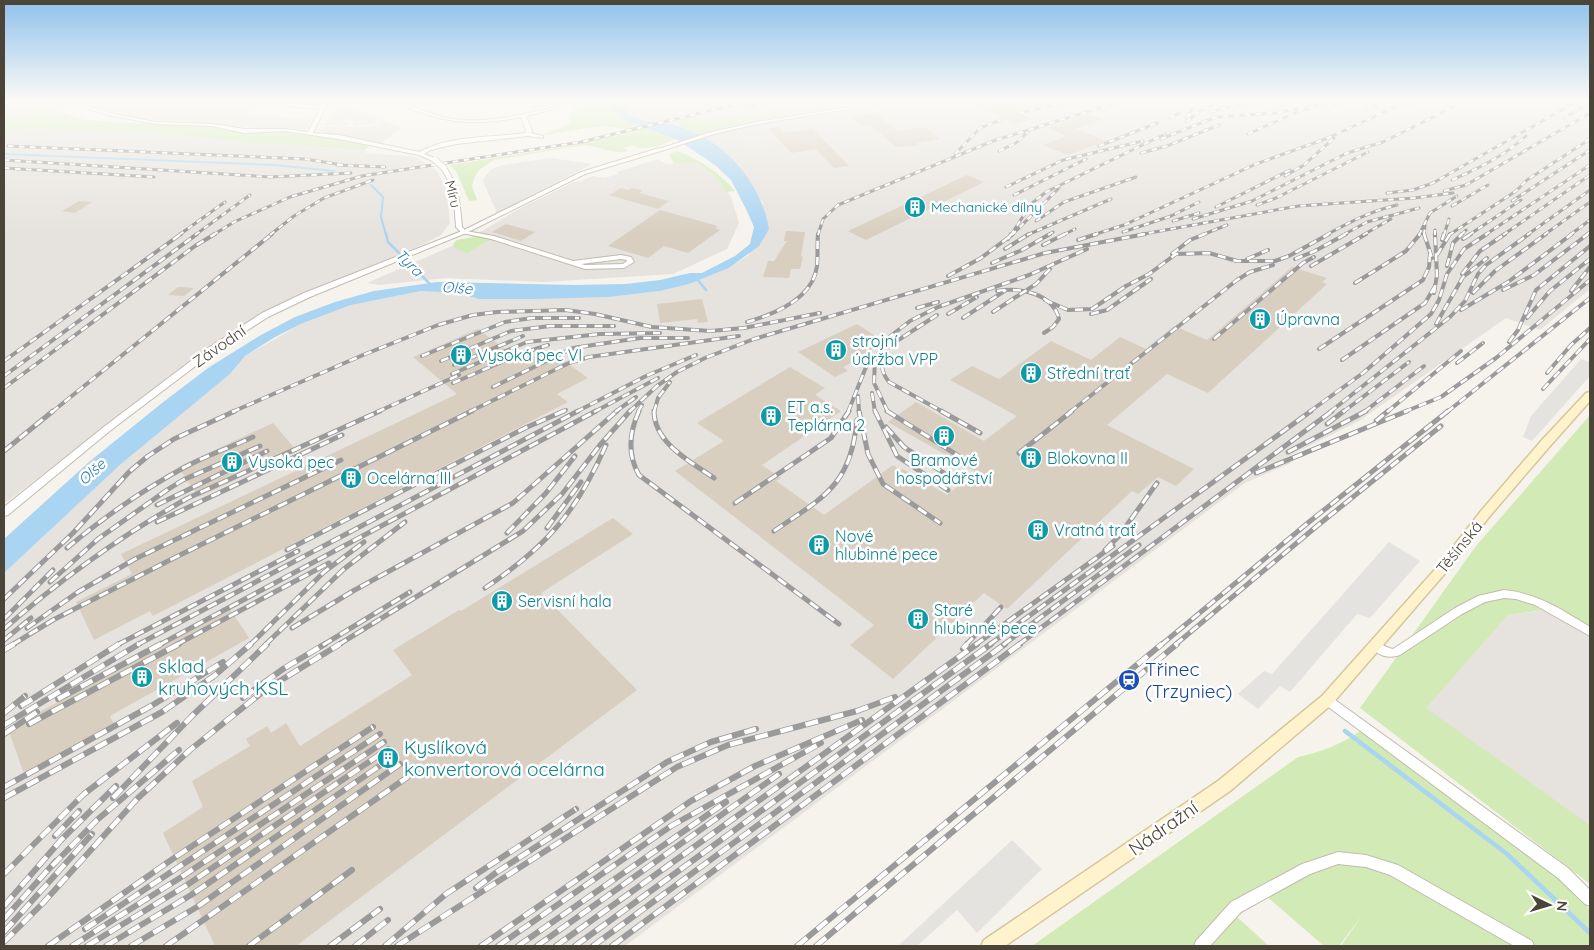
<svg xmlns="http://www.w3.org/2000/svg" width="1594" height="950" viewBox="0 0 1594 950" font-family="Quicksand,sans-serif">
	<rect width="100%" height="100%" fill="#f6f3ec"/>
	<polygon fill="#eae5da" points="77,100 323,100 320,106 270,101 224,125 161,122 112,114 71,102"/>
	<g fill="#e6e2dd">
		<polygon points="19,100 61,102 76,105 57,111 43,107 23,116 4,117 4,106"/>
		<polygon points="618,100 1590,100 1590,289 1540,330 1506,318 1359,421 1285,458 1291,463 1245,483 625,946 4,946 4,573 121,464 230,374 245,356 303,323 351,305 421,291 457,293 479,299 609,297 660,291 689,284 729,268 749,255 763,202 675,125 637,118 627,113"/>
		<polygon points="246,114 312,120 305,132 224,125"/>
		<polygon points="382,120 402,128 381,143 317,131 325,127 371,127"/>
		<polygon points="28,128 178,135 241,142 364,150 367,153 416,157 436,170 446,187 450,223 441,235 422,245 270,308 220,339 4,504 4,134"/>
		<polygon points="698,163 717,178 731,197 739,223 727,249 673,274 543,282 446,278 379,285 367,283 470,238 519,209 574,182 587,181 609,188 627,178 667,164"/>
		<polygon points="1547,610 1590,635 1590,825 1425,708 1508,615"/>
	</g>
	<g fill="#d2eab5">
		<path d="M575 100H601C628 126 646 124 676 139 663 144 645 153 632 145L624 148 628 151C612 155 599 146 584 145L494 160 480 169 474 178 472 186 477 200 469 201 457 173 450 165 564 147 634 132C605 120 576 131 546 135L544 134 571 124 569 117 572 111 583 104Z"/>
		<polygon points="43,107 85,120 210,127 242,132 283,132 349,141 369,147 364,150 241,142 178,135 28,128 4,134 4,117 23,116"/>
		<polygon points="760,113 776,113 783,117 767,119 762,117 697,134 673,122 693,116 702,120 713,120"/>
		<path d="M678 151C701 161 718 171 735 191L727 192 717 178 698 163 674 164 669 154Z"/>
		<polygon points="480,236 491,239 467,253 454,247 453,244 457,240"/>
		<polygon points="1590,415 1590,628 1557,608 1508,615 1426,708 1590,825 1590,884 1360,708 1476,546"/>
		<path d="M1360 731 1572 889 1590 910V946H1341L1363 914 1339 946H1324L1264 894 1237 917 1269 946H1032L1298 757C1321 752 1340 745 1360 731Z"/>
	</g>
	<g fill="#e5e3e0">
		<polygon points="531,100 571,100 572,101 533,109 523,102"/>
		<polygon points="347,107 378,118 378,120 374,124 352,126 354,121 349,119 341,121 348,123 345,126 325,125 337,108"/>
		<polygon points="805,118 813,126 786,130 781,126 769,127 766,124"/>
		<polygon points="750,127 769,149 746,152 742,150 728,131"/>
		<polygon points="551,158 592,164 497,213 483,181 486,175 492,169 503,165"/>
		<polygon points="658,159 667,164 627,178 609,188 581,181 592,176 604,178 619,174 617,172"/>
		<polygon points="1581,359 1590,362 1590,376 1532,441 1523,437 1531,416"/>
		<polygon points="1389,542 1420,561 1370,618 1357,614 1290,692 1280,686 1258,709 1238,694 1264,671 1272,674"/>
		<polygon points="1012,840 1042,869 977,933 957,910 917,946 898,946"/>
	</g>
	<path fill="#a9d4f2" d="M601 100H618C621 104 623 109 627 112 638 123 660 121 674 125 722 137 761 181 769 229L759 246 729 268 689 284 660 291 609 297 535 299H479L457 293 421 291 351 305 303 323 275 337 245 356 230 374 121 464 4 573V539L89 462 162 403 208 368 261 335 295 317 335 302 374 291 437 282 574 285 626 284 660 280 690 273H702L735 256 750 244 754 227 747 211 731 180 715 165 676 139 633 123 621 117Z"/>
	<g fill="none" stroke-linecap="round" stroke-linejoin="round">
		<g stroke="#a9d4f2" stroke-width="2">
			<polyline points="621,110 636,100"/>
			<polyline points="4,154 274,165 334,171"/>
			<polyline points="371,185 383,197 381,217 386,235"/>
		</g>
		<g stroke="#a9d4f2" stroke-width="2.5">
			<polyline points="386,234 388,242 431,285"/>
			<polyline points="697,279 706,290"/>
		</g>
		<polyline stroke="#a9d4f2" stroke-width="4.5" points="1345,731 1507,854 1590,933"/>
	</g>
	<g fill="#d8cfc1">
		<polygon points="967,100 1051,100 1051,103 1016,111 1031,119 1014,124"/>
		<polygon points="876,113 897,131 925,127 940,139 917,143 919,144 915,146 896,147 871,125 862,126 851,116"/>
		<polygon points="1088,114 1103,119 1076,129 1106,141 1068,155 1043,145 1067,136 1047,128"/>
		<polygon points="779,127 785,133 813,129 849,166 834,168 816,149 791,153 769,129"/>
		<polygon points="967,175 984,182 866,240 848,231"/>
		<polygon points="621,188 628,190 632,188 643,190 639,193 669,201 658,209 609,195"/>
		<polygon points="79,201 92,202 75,213 62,211"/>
		<polygon points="660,210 718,226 715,228 720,230 688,253 664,246 648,258 608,246"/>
		<polygon points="506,224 535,232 521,241 492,232"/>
		<polygon points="786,231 805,232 801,256 803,257 800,269 791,269 789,278 763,277 768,261 774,261 787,241 784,241"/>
		<polygon points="1292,267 1327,278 1322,282 1327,284 1208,393 1167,374 1107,425 1194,469 1176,486 1158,477 1138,494 1132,491 1007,609 984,593 893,679 850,645 874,625 675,471 724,441 697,423 790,367 825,388 815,395 841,411 762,465 781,478 776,481 824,515 893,465 900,470 903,469 947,495 976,472 888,422 916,402 984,441 1017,416 950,380 972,366 999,379 1051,341 1091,360 1120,337 1146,349 1174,326 1207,340"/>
		<polygon points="178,287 194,288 184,296 168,295"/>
		<polygon points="702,299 708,322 698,323 697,319 660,323 657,304"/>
		<polygon points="857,324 877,337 865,343 873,349 866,352 869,354 843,367 848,371 835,377 798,352"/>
		<polygon points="478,329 522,362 549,350 588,378 557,394 568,402 153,616 150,611 94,640 76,602 132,574 121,554 457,394 413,357"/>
		<polygon points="273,423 297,451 199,497 178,467"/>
		<polygon points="613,518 633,534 541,593 637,690 296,946 215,946 163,833 203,807 192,781 250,746 246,739 267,726 271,733 286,723 300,746 412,675 393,650 459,610 461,611"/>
		<polygon points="230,609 249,638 110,716 116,728 26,779 8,729"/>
	</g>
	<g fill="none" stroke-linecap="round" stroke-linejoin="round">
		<g stroke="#c2bbae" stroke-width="2">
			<g id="minor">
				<path d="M44 100H67L113 114 156 122 212 124 245 129H284L308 132 320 109 240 101 238 100H252L321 106 325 100H329L313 133 339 135 419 152C451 135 491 138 526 133V131L521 117C478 125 452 125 412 109 405 106 396 104 391 100H397C413 106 430 114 447 118 490 126 535 111 576 102L578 103 526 116 532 131 531 133 543 136V138L528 136 456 144 431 150 424 154 437 159V161L435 162 419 155 339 139 284 131 245 133 212 126 156 124 112 116 66 102 46 101Z"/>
				<polygon points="893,100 902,100 757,124 714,134 661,151 656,150 711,132 757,122"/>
				<path d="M442 167H446C459 188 460 203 462 227L466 231 494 236 573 261 621 255 631 257 634 262 624 268 585 269 491 239 462 233 456 227 454 199 449 182 441 168ZM621 259 627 260V261L623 264 585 265 581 264Z"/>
				<path d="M1504 590C1537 593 1563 610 1590 627V636L1535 605 1516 599 1504 598 1485 602 1462 614 1400 655C1389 659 1377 656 1371 646L1372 643 1376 642 1389 648 1393 649 1455 608 1478 596Z"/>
				<polygon points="1327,695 1331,697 1568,868 1590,890 1590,906 1585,904 1558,878 1323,703 1321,700 1323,697"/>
				<polygon points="1338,852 1366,855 1398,865 1532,941 1534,946 1514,946 1390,875 1366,867 1338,864 1310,874 1241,912 1210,946 1194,946 1196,941 1231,902 1302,864"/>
			</g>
		</g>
		<g stroke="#c2bbae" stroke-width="2">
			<polygon id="tertiary" points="659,148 662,150 661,151 585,174 466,233 310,297 268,317 214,352 111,430 8,515 4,516 4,507 105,426 208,348 262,313 304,293 462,231 581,172"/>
		</g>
		<g stroke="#d6c79b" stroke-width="3">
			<polygon id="secondary" points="1590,392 1590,401 1550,446 1489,517 1447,571 1332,704 1230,791 1005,946 981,946 984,940 1218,781 1322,696 1439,565 1481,511 1542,440 1586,393"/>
		</g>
		<use href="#minor" fill="#fff" fill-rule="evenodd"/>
		<use href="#tertiary" fill="#fff" fill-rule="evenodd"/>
		<use href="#secondary" fill="#fff3cd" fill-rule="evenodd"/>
		<g stroke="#9a9a9a" stroke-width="3">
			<g id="rail-far3">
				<polyline points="1413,104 1422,100"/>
				<polyline points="1248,105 1274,100"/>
				<polyline points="1328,106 1355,100"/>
				<polyline points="746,107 779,100"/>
				<polyline points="1367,109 1389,100"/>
				<polyline points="1210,112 1255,100"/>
				<polyline points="1019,113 1053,105 1107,100"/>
				<polyline points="1170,118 1181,112"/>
				<polyline points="1187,118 1192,109 1190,100"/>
				<polyline points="1564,118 1590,103"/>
				<polyline points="1186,122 1200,111 1214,104"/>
				<polyline points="1248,134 1302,110 1334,100"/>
				<polyline points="1161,139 1216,117 1275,113 1311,106"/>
				<polyline points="8,146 305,159 343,165"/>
				<polyline points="1099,146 1157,123"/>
				<polyline points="999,151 1016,143 1028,132"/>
				<polyline points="1141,153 1167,146 1219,125"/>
				<polyline points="955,154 980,128 1001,120"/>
				<polyline points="4,160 270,177 351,173"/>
				<polyline points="337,165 385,167"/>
				<polyline points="4,168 154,177"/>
				<polyline points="1285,176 1304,165 1334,138"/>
				<path d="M1452 180C1479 168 1504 156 1526 136"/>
				<polyline points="1006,187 1063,160 1143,141"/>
				<polyline points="1444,191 1466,185 1590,113"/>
				<polyline points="1387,193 1413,190 1433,183 1579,100"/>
				<polyline points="1014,195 1086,159"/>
				<polyline points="1512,201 1590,150"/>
				<polyline points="1257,205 1276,198 1368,152"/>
				<polyline points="1452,206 1488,185"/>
				<polyline points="1216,207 1290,170"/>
				<polyline points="1193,219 1252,201 1347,153 1383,142 1467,100"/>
				<polyline points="1036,221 1064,202 1136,177"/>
				<polyline points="1173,221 1199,213"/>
				<polyline points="1435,230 1435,235"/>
				<polyline points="1123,232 1171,216 1199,202"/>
				<polyline points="179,235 225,202"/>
				<polyline points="195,235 250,195"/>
				<polyline points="213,235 234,222 290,197 362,176 581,142 754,100"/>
				<polyline points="270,235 294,216 324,198 373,180"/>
				<polyline points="818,235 823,219 838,205 993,141 1125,100"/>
				<polyline points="1011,235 1031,204 1046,192 1165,134"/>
				<polyline points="1012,235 1059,188"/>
				<polyline points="1027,235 1111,199"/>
				<polyline points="1048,235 1053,232"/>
				<polyline points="1063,235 1075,229"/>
				<polyline points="1093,235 1124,225 1256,164 1328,138 1410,100"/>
				<polyline points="1138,235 1298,206 1414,198 1453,193"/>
				<polyline points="1202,235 1227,225"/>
				<path d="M1326 235C1350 222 1371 211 1397 205"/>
				<polyline points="1343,235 1367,222 1419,208"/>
				<polyline points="1363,235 1391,219"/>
				<polyline points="1419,235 1430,213 1457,196"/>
				<polyline points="1424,235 1425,225"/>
				<polyline points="1444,235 1449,219"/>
				<polyline points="1449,235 1516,191 1527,180 1590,139"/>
				<polyline points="1461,235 1466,230"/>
				<polyline points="1469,235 1521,200"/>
				<polyline points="1485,235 1590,165"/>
				<polyline points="1503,235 1590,175"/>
				<polyline points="1527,235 1590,190"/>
				<polyline points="1544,235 1590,202"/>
				<polyline points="1570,235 1590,220"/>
				<polyline points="1586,235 1590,232"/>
			</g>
		</g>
		<g stroke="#9a9a9a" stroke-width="4">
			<g id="rail-far2">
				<polyline points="1424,234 1432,258"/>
				<polyline points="1008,239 1011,234"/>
				<polyline points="1463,239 1471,234"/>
				<polyline points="1078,240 1097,234"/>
				<polyline points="1442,240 1444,234"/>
				<polyline points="1043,245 1065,234"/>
				<polyline points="1005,249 1029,234"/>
				<polyline points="1172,254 1190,240 1205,234"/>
				<polyline points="1437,255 1450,234"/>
				<polyline points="1247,259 1268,250"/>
				<polyline points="1295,259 1315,251 1346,234"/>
				<polyline points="992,263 1022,250 1050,234"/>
				<polyline points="1311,266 1366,234"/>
				<polyline points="1447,266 1453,243 1462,234"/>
				<polyline points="1462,274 1480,251 1505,234"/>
				<polyline points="948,276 981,258 1013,234"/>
				<polyline points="1355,283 1406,251 1420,234"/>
				<polyline points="1503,290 1534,275 1588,234"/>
				<path d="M997 291C1019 287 1053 293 1059 319L1053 327 1044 333"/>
				<polyline points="1571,291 1590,267"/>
				<polyline points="1434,293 1437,275 1435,234"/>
				<polyline points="1473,293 1495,271 1546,234"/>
				<polyline points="1045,300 1068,310 1092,309 1126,286 1149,274 1176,254 1209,253 1237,261 1275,261 1289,256 1329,234"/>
				<polyline points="917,308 938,302"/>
				<polyline points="1461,310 1508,282 1572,234"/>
				<polyline points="993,312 1036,284 1050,269"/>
				<polyline points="948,314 977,297"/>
				<polyline points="1091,314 1107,310 1151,279"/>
				<path d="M937 315 886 348C880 360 880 371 889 382L943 412"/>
				<polyline points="963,318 1006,290"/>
				<polyline points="1527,318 1550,291 1590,259"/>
				<path d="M747 322C775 314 813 299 817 266 818 255 817 244 818 234"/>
				<polyline points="1436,324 1463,277 1487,258"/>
				<polyline points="1214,339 1303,263 1314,257"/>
				<polyline points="1509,342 1518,330 1536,290 1590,246"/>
				<polyline points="1319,349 1423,280 1429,267 1430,254"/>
				<polyline points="422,356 505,322 532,318 579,318"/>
				<polyline points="1342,360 1425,303 1435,286"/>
				<polyline points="4,361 181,234"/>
				<polyline points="441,361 511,331 550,326 614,326"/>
				<polyline points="1457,363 1483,343"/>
				<polyline points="454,365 523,336"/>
				<polyline points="1547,373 1571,345 1590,328"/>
				<polyline points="452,374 527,342 600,334 660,333"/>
				<polyline points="4,376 197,234"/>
				<polyline points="453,383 520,354 548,345"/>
				<polyline points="493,387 573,348 640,338 688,338"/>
				<polyline points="4,388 195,246 215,234"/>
				<polyline points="1543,389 1590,339"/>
				<polyline points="872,393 875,412"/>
				<polyline points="858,396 859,412"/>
				<polyline points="52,412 272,234"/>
				<polyline points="232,412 363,355 438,325 473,315 497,312 566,310 595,314 652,327 710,331 744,328 820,313"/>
				<polyline points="377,412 459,375"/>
				<polyline points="469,412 569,363 589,357 739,336"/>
				<polyline points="561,412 566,410"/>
				<polyline points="576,412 646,376 696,355"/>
				<polyline points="594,412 658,378"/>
				<polyline points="615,412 636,397"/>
				<polyline points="629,412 657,386 677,372 705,358 754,339 1045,253 1145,234"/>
				<polyline points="638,412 642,405"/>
				<polyline points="654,412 658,398 670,382"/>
				<polyline points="848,412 870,357"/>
				<polyline points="888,412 874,383 875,359 888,338 910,321 938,307 1029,275 1087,249"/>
				<polyline points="1070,412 1237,280 1250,272 1273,265"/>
				<polyline points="1309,412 1363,373 1431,314 1439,300 1447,274 1464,249 1487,234"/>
				<polyline points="1330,412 1450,317 1465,301 1478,274 1486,265 1529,234"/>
				<polyline points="1343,412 1409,362"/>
				<polyline points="1364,412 1424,366"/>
				<polyline points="1387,412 1461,351"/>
				<polyline points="1404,412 1441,397 1496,358 1590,280"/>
				<polyline points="1447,412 1590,298"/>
			</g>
		</g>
		<g stroke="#9a9a9a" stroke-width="5">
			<g id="rail-far1">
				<path d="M639 411C629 433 627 454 639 475L839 624"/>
				<path d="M654 411C654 443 691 462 714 478"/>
				<polyline points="859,411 868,454 883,484 940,523"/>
				<polyline points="875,411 897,456 948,490"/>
				<polyline points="887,411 973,465"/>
				<polyline points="941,411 980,433"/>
				<polyline points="1376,421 1388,411"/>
				<polyline points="1327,424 1344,411"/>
				<polyline points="886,427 904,447 959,483"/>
				<polyline points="4,451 53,411"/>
				<polyline points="1288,452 1366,411"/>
				<polyline points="1019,453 1072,411"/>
				<polyline points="1256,473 1407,411"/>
				<polyline points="735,503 831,438 849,411"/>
				<polyline points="157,505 267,451"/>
				<polyline points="157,522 342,435"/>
				<polyline points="547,528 581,482"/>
				<path d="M774 531C824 497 851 485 857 420"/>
				<polyline points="507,533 546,493 575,456"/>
				<path d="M67 548C104 517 144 489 187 466 208 455 231 447 253 437"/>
				<polyline points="287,550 525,428 564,411"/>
				<polyline points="1105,550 1119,536 1157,483"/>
				<polyline points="50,582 98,539 167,490 183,480 260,446"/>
				<path d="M485 588C546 547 576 513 606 445"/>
				<polyline points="4,599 73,533 129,472 148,456 174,439 235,411"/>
				<polyline points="4,619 53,570"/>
				<polyline points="27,628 78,592 135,559 341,460"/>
				<polyline points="292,628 353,591 513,503 617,411"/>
				<path d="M4 629C61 579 122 535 188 498L380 411"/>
				<polyline points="4,640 31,618"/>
				<polyline points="12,645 53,620 172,559 472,411"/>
				<polyline points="117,645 298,551"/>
				<polyline points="137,645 578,411"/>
				<polyline points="159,645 596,411"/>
				<polyline points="176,645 329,563"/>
				<polyline points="250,645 324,572 364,542"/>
				<polyline points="265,645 344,569 405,522"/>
				<polyline points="323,645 410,592"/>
				<polyline points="338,645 523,531 562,494 600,445 630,411"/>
				<polyline points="966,645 1001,607"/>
				<polyline points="975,645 1113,546"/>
				<polyline points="989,645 1311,411"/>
				<polyline points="1003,645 1139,545"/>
				<polyline points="1018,645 1332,411"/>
				<polyline points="1161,645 1309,522 1448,411"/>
				<polyline points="1175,645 1317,526 1441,426"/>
			</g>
		</g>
		<g stroke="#9a9a9a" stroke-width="6">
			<g id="rail">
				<polyline points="963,649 967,644"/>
				<polyline points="4,650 14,644"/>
				<polyline points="243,698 283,669 325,644"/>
				<polyline points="58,699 161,644"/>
				<polyline points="21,706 119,644"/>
				<polyline points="4,713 25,696"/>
				<polyline points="29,724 179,644"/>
				<polyline points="4,725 139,644"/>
				<polyline points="4,734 37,712"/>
				<polyline points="4,787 151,706 223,662"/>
				<polyline points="4,798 162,712 214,676 251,644"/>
				<polyline points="113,798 192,716 267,644"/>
				<polyline points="55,836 79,811"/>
				<polyline points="52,866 97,820 179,750"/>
				<polyline points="4,874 84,794 177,723"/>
				<polyline points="476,888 497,872 667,762 711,742 756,729"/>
				<polyline points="4,906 61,840 116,786"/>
				<polyline points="4,919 56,861"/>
				<polyline points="85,929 380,734"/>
				<polyline points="4,932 92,834"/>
				<polyline points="4,942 43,903 137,799 190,750 265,690 340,644"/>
				<polyline points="48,946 174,858 373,727"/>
				<polyline points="72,946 183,876 384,742"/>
				<polyline points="87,946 187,885 388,749"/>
				<polyline points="106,946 191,895 394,756"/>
				<polyline points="131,946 197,907 400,764"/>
				<polyline points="166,946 409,776"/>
				<polyline points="249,946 352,870"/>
				<polyline points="330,946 380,909"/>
				<polyline points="355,946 388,920"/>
				<polyline points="385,946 446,894 576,809"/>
				<polyline points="397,946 677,767 728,745 857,711 895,697"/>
				<polyline points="481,946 691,801 755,766 862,720"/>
				<polyline points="498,946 671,826 821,743"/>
				<polyline points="518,946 726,802"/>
				<polyline points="537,946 779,774"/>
				<polyline points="556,946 977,644"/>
				<polyline points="575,946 991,644"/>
				<polyline points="593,946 1005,644"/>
				<polyline points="612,946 1020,644"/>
				<polyline points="797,946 1162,644"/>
				<polyline points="816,946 1177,644"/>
			</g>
		</g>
		<use href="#rail-far3" stroke="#fff" stroke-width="2" stroke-dasharray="5.5" stroke-linecap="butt"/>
		<use href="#rail-far2" stroke="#fff" stroke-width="2.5" stroke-dasharray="8" stroke-linecap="butt"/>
		<use href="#rail-far1" stroke="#fff" stroke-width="3" stroke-dasharray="10" stroke-linecap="butt"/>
		<use href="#rail" stroke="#fff" stroke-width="4.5" stroke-dasharray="13" stroke-linecap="butt"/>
		<g stroke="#c2bbae" stroke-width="7" stroke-linecap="butt">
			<polyline id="minor-bridge" points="435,160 444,168"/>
		</g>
		<use href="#minor-bridge" stroke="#fff" stroke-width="5.5"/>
	</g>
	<linearGradient id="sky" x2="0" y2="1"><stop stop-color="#8fc1ec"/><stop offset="0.43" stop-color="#fbfaf6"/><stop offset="1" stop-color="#fbfaf6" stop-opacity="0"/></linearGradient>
	<rect width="1594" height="233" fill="url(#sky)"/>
	<defs>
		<g id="building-disc" transform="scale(1.125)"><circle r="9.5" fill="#0f9aa8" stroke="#fff"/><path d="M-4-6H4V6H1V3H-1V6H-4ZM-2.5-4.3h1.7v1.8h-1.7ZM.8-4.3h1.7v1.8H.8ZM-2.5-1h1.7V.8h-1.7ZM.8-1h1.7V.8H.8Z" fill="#fff"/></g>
		<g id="station-disc" transform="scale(1.125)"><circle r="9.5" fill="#1a4fb4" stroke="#fff"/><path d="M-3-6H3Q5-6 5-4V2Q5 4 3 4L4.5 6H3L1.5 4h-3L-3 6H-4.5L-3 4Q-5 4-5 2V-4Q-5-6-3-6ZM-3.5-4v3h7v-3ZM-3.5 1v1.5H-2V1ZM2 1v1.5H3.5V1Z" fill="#fff"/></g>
	</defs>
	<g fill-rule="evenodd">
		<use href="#building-disc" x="915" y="207"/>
		<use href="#building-disc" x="1260" y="319"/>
		<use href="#building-disc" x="836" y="350"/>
		<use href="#building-disc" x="461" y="355"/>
		<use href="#building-disc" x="1031" y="373"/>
		<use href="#building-disc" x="771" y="416"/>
		<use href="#building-disc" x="944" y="436"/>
		<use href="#building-disc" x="1031" y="458"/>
		<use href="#building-disc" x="232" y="462"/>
		<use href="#building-disc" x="351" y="478"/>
		<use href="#building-disc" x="1038" y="530"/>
		<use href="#building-disc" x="819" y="545"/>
		<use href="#building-disc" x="502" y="601"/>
		<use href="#building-disc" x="918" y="619"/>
		<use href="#building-disc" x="142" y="677"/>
		<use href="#station-disc" x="1129" y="680"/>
		<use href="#building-disc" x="388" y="758"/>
	</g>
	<g text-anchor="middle" stroke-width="5" stroke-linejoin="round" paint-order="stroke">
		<g font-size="14" fill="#4b4439" stroke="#fff">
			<text transform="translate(453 194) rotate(76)" y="5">Míru</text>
		</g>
		<g font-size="14" fill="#0d838f" stroke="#fff" text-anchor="start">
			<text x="931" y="212">Mechanické dílny</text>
		</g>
		<g font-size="15" font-style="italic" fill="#2e7ab2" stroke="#fff">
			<text transform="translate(409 263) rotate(45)" y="5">Tyra</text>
			<text transform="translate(457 288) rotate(4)" y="5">Olše</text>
			<text transform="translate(92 472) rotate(-42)" y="5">Olše</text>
		</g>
		<g font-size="16" fill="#0d838f" stroke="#fff" text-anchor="start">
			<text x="1276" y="325">Úpravna</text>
			<text x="852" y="347">strojní<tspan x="852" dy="18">údržba VPP</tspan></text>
			<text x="477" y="361">Vysoká pec VI</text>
			<text x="1047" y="379">Střední trať</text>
			<text x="787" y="413">ET a.s.<tspan x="787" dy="18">Teplárna 2</tspan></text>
			<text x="1047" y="464">Blokovna II</text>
			<text x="944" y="466" text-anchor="middle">Bramové<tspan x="944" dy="18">hospodářství</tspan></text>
			<text x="248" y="468">Vysoká pec</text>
			<text x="367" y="484">Ocelárna III</text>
			<text x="1054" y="536">Vratná trať</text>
			<text x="835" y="542">Nové<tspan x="835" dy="18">hlubinné pece</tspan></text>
			<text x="518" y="607">Servisní hala</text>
			<text x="934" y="616">Staré<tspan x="934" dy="18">hlubinné pece</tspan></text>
		</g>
		<g font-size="16" fill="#4b4439" stroke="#fff">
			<text transform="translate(219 346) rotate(-35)" y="6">Závodní</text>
			<text transform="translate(1459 547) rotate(-51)" y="6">Těšínská</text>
		</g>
		<g font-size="19" fill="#0d838f" stroke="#fff" text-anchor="start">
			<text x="158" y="673">sklad<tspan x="158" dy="22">kruhových KSL</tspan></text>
			<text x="404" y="754">Kyslíková<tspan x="404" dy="22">konvertorová ocelárna</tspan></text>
		</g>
		<g font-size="19" fill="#164399" stroke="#fff" text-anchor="start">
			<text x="1145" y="676">Třinec<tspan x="1145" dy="22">(Trzyniec)</tspan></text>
		</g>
		<g font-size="19" fill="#4b4439" stroke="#fff">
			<text transform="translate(1163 828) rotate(-35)" y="7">Nádražní</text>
		</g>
	</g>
	<rect width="1594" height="950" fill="none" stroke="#4b4439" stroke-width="10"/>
	<g transform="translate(1549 905) rotate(95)" stroke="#ffffff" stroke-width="4" paint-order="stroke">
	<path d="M0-4L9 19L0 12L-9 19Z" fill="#4b4439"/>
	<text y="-8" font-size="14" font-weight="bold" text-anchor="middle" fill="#4b4439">N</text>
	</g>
</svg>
